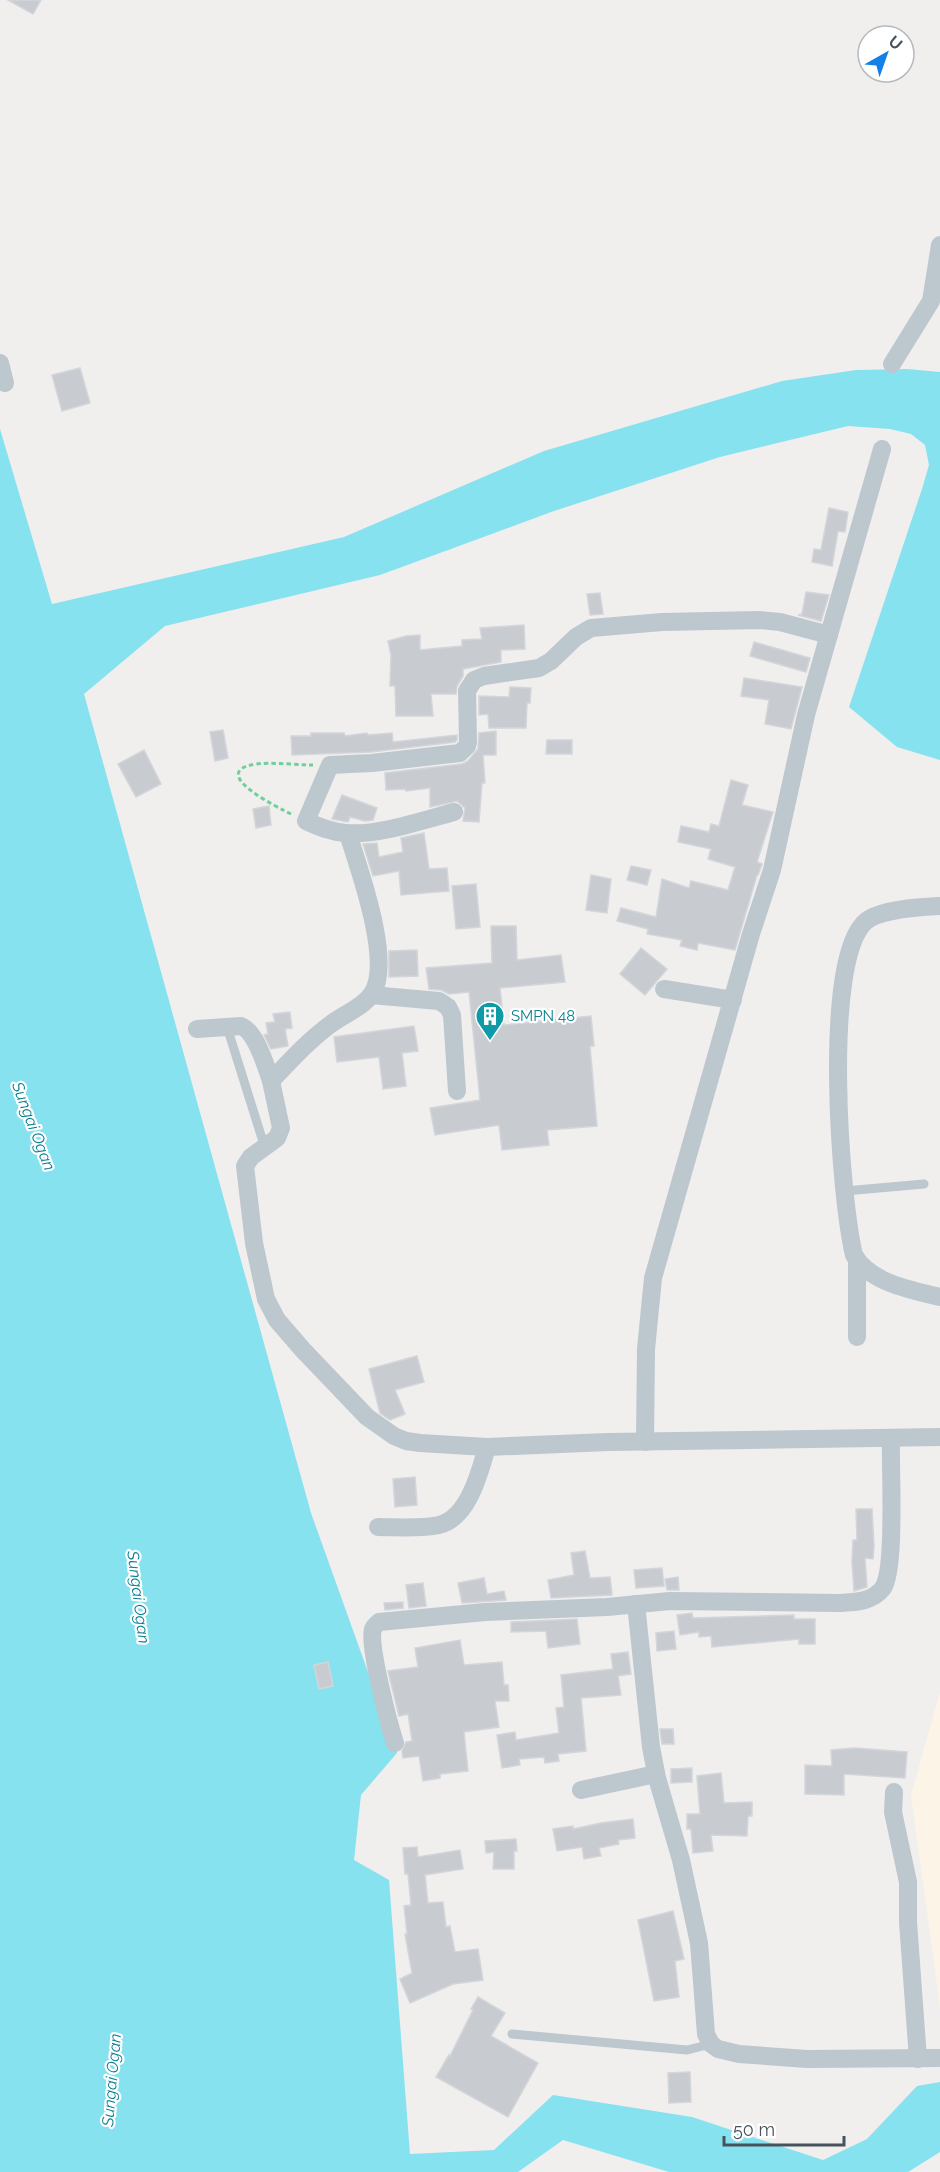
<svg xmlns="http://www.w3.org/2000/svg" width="940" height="2172" viewBox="0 0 940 2172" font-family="Raleway,sans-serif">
	<rect width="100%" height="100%" fill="#f1eeee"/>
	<polygon fill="#fcf4e6" points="940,1692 940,2007 911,1795"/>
	<polygon fill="#86e2ef" points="907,369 940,372 940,760 897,747 849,707 922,489 929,465 925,445 911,434 890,429 848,426 720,457 554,511 380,575 165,626 84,694 311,1513 397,1753 361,1795 354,1860 389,1880 410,2154 494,2150 553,2095 692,2117 823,2160 867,2139 917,2086 940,2082 940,2152 908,2172 669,2172 563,2140 518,2172 0,2172 0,429 52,604 344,537 544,451 782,381 856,370"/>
	<g fill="#c8ccd1" stroke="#d2d5da" stroke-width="1.5">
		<polygon points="8,0 41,0 33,14"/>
		<polygon points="80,368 90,403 62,411 52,375"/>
		<polygon points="829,508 848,512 845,532 838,531 832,566 812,562 814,549 821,550"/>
		<polygon points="806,592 829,595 821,621 798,615 802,614"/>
		<polygon points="600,593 603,614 590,615 587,594"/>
		<polygon points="524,625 525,649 501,650 501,662 463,669 463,676 457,686 456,694 431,694 433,716 396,716 395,686 390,686 391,655 388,641 406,636 420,635 420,650 462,646 462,640 482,639 480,628"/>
		<polygon points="754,642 810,658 806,672 750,656"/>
		<polygon points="744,678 802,687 791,729 765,724 769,700 741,696"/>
		<polygon points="510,687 531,688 530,703 527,703 526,728 489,728 488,714 479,715 479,696 509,697"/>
		<polygon points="223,730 228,758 215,761 210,732"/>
		<polygon points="496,731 496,755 483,755 485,783 482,783 479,822 463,821 465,808 457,801 430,807 430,788 406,791 405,789 386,790 385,773 462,764 468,761 478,749 479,733"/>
		<polygon points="311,733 344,733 345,736 367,733 368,735 392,733 393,742 457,735 457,740 455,742 371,752 292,755 291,736 311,736"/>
		<polygon points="547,740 572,740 572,754 546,754"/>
		<polygon points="144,750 161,784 136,797 118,764"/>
		<polygon points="731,780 748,785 742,805 773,812 757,862 762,864 761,867 758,875 757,875 735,950 698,943 697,950 680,946 682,940 647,934 648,929 617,921 621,908 656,917 662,879 689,888 691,881 728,890 735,867 708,859 711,849 678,842 681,826 709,832 711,824 719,826"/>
		<polygon points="342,795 377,808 373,820 365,821 350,817 348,822 332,819"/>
		<polygon points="269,806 271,825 256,828 253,809"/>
		<polygon points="424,833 429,869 447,868 449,891 401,895 399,871 373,876 363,844 377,843 379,857 403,852 401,838"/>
		<polygon points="631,866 651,870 647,885 627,880"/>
		<polygon points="591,875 611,879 607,913 586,910"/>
		<polygon points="476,884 480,927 456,929 452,886"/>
		<polygon points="491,926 516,926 517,960 561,955 565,982 500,988 504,1025 591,1016 594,1046 590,1046 597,1126 547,1130 549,1145 502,1150 499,1125 435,1135 430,1108 480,1100 469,992 449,994 441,990 429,989 426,968 492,963"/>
		<polygon points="641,948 667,969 645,995 620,974"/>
		<polygon points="417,950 418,976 389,977 389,951"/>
		<polygon points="290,1012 292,1028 285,1029 288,1046 271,1049 264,1035 268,1034 266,1023 275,1022 273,1014"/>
		<polygon points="414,1026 418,1051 402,1053 406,1086 383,1089 379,1057 337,1062 334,1037"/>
		<polygon points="417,1356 424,1382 395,1390 405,1414 390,1420 380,1413 369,1369"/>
		<polygon points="415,1477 417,1505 395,1507 393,1479"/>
		<polygon points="856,1509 872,1509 874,1546 873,1559 865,1558 867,1587 854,1591 852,1562 853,1540 857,1540"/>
		<polygon points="585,1551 590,1578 610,1577 612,1595 551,1598 548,1580 574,1575 571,1553"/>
		<polygon points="662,1568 664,1586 636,1588 634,1570"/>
		<polygon points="678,1577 679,1590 667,1590 665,1579"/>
		<polygon points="484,1578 487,1594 504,1591 506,1600 462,1603 458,1583"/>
		<polygon points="423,1583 426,1606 409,1608 406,1585"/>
		<polygon points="403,1602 403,1608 385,1610 384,1603"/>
		<polygon points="692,1613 693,1618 794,1615 794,1619 815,1619 815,1644 799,1644 799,1639 712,1647 711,1636 699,1637 699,1632 680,1635 677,1615"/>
		<polygon points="577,1619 580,1644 548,1648 546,1631 511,1632 511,1622"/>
		<polygon points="674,1631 676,1649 657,1651 656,1633"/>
		<polygon points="460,1640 464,1665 502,1662 504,1685 508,1685 509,1701 495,1701 499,1727 464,1732 468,1771 440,1774 440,1778 423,1781 419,1756 403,1758 402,1751 406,1742 412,1741 408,1714 399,1716 388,1671 418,1667 415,1648"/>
		<polygon points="628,1652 631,1674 618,1676 621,1695 581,1698 586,1751 558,1754 559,1761 545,1763 544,1757 519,1759 520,1765 502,1768 497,1735 515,1732 516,1740 559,1733 556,1708 564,1707 561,1675 613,1669 611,1654"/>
		<polygon points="328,1662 333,1686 319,1689 314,1665"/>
		<polygon points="660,1729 673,1729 674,1744 662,1744"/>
		<polygon points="855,1748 907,1752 905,1778 844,1774 844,1795 805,1794 805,1765 832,1766 831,1750"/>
		<polygon points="692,1768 692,1782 671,1783 671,1769"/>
		<polygon points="721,1773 724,1803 752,1802 752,1816 748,1816 747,1836 711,1835 713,1851 693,1853 691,1829 687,1829 687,1814 700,1814 697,1776"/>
		<polygon points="633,1819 635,1838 618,1840 619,1844 599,1848 601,1856 584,1859 582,1847 557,1851 553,1829 573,1826 573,1829 601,1823"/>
		<polygon points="516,1839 517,1851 514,1851 514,1869 493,1869 494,1852 486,1853 485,1841"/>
		<polygon points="417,1847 418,1857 460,1850 463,1869 425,1875 428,1903 443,1902 446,1927 450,1926 455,1952 478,1949 483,1980 453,1984 410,2003 400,1979 412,1973 405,1934 407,1934 404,1906 411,1905 408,1874 405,1874 403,1848"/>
		<polygon points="673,1911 684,1959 675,1961 679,1997 654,2001 638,1920"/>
		<polygon points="478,1997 505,2013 491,2036 538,2063 508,2117 436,2077 449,2055 450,2056 473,2010 471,2009"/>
		<polygon points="690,2072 691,2102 669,2103 668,2073"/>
	</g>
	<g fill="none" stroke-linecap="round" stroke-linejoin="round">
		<path stroke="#71d099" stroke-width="3" stroke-dasharray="4.5 3" stroke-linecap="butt" d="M291 814C279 808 205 772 256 764 274 762 295 765 313 765"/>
		<g stroke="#bcc7ce" stroke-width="9">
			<polyline points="227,1027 265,1148"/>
			<polyline points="845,1191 924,1184"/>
			<polyline points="512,2034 687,2050 711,2044"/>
		</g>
		<g stroke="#bcc7ce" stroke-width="18">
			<polyline points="0,363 5,383"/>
			<polyline points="892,364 931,301 940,245"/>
			<path d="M454 812C424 820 377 836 346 833 331 832 319 827 306 821L330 765 372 763 460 753 467 746 468 742 467 691 474 680 484 676 539 668 551 661 576 637 591 628 662 622 759 620 780 622 829 635"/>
			<path d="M348 834C359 869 393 962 372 994 362 1008 344 1014 331 1024 309 1040 290 1061 271 1081L281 1128 277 1138 251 1157 245 1166 254 1243 266 1299 277 1320 303 1350 367 1417 394 1436 406 1441 420 1443 487 1447 608 1442 940 1437"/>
			<path d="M940 906C921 907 879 909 865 922 822 962 840 1197 854 1255 870 1283 911 1290 940 1297"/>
			<polyline points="664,989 733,1000"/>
			<polyline points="371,995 439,1001 448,1007 452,1015 457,1091"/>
			<path d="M197 1029 241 1026C256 1032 266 1066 271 1081"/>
			<polyline points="857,1261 857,1337"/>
			<polyline points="645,1442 646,1349 653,1278 751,934 772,870 806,715 882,449"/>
			<path d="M378 1527C397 1527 420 1529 439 1525 469 1518 480 1471 487 1447"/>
			<polyline points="636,1604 651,1747 657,1778 681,1860 699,1943 706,2034 711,2044 718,2049 739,2054 807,2059 940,2058"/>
			<path d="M395 1743C389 1724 368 1645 373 1629 375 1625 376 1625 379 1622L485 1612 607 1607 670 1601 840 1603C856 1602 872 1602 883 1588 896 1569 890 1467 891 1439"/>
			<polyline points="581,1790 656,1774"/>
			<polyline points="894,1792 893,1812 908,1882 908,1922 918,2059"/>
		</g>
	</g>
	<defs>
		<g id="building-pin" transform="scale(1.5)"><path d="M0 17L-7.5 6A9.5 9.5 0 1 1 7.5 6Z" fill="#0f9aa8" stroke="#fff"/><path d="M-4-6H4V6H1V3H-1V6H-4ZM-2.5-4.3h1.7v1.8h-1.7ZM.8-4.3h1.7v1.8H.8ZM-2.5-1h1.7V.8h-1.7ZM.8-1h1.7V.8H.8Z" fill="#fff"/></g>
	</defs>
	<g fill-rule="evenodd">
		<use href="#building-pin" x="490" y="1016"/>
	</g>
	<g text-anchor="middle" stroke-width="4.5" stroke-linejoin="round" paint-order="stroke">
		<g font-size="15" fill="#0d838f" stroke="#fff" text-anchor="start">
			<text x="511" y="1021">SMPN 48</text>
		</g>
		<g font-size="16" font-style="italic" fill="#097e8f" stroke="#fff">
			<text transform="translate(34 1126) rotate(69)" y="6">Sungai Ogan</text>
			<text transform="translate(139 1597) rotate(83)" y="6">Sungai Ogan</text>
			<text transform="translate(111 2080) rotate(-85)" y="6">Sungai Ogan</text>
		</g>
	</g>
	<g transform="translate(886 54) rotate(40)"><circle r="28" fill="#ffffff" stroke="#b5babe" stroke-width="1.5"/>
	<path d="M0-4.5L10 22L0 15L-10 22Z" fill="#1280e6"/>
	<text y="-9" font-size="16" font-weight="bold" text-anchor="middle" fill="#46535c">U</text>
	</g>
	<path d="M724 2136v9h120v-9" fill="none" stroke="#46535c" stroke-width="3"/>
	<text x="733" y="2136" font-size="18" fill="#46535c" stroke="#ffffff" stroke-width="4.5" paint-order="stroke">50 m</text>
</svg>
